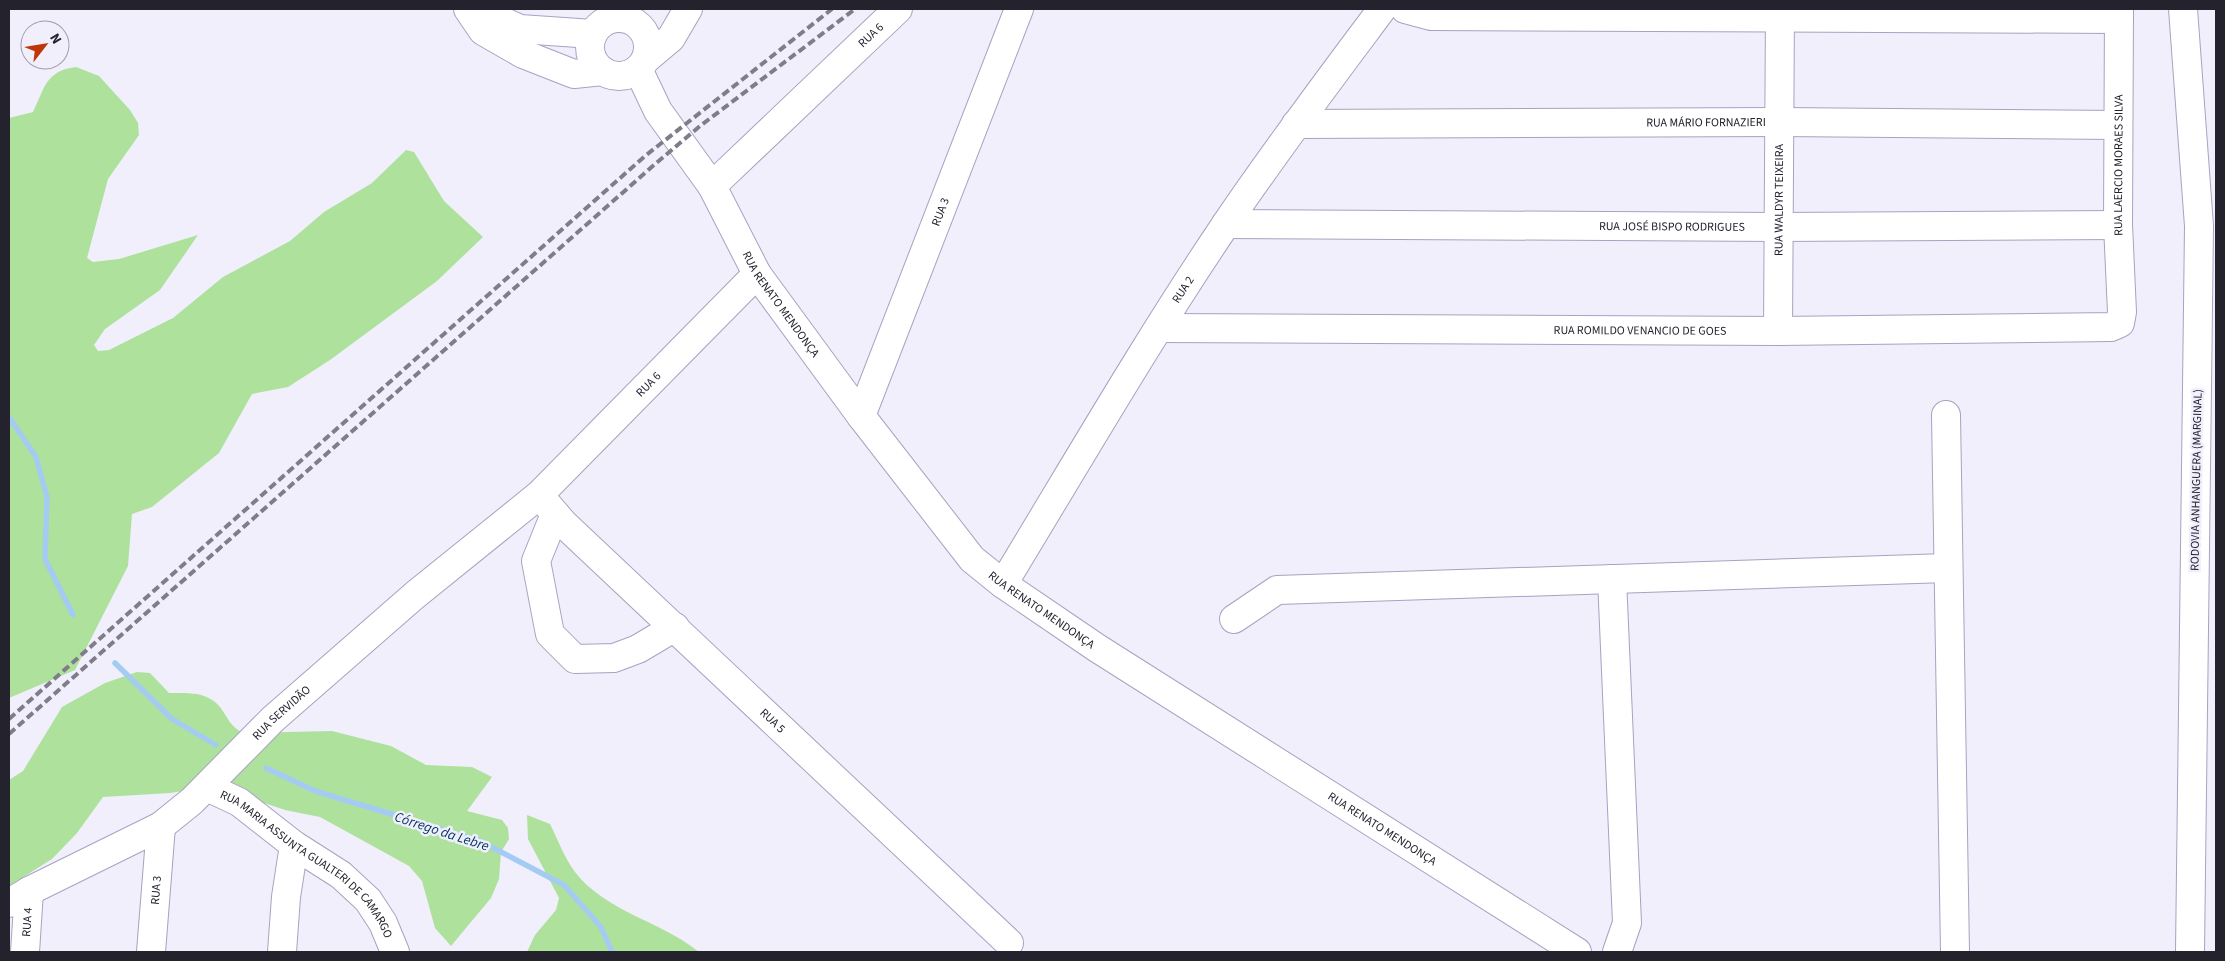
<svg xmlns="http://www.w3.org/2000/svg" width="2225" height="961" viewBox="0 0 2225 961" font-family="'Source Sans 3',sans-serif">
	<rect width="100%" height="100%" fill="#f1effc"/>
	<g fill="#aee19c">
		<path d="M76 67 99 76 130 110 138 123 139 135 108 179 87 258 93 262 119 259 198 235 160 290 105 329 94 345 98 351 109 350 173 318 223 277 290 241 324 212 372 183 406 150 414 152 444 201 483 237 437 281 330 360 288 387 252 394 219 453 152 507 132 514 128 566 75 670 9 698V118L33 112C45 88 45 71 76 67Z"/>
		<path d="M137 672 150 673 169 693C187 693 207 691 220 707 229 719 229 725 243 733L332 731 391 746 426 765 472 767 492 777 467 811 502 820 508 828 509 839 501 852 499 879 491 898 451 946 435 928 422 881 409 866 320 817 285 810 214 786 170 793 103 797 77 833 52 859 9 886V780L23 771 62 707 105 683Z"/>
		<path d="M527 815 550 824C558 840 565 859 575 872 606 912 661 921 699 952H527L535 935 556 910 559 898 528 839Z"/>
	</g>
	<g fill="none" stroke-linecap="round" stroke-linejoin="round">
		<g stroke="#a4ccf2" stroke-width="5.5">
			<polyline points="9,417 36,457 47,497 45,559 73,615"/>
			<polyline points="115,663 172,719 216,745"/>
			<polyline points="266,768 315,791 480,841 564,885 601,927 612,952"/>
		</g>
		<g stroke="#a8a2c0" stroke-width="30">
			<g id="minor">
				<polyline points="468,9 483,31 523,54 574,74 603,71"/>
				<polyline points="475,9 520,29 593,34"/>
				<polyline points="1405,9 1431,16 2119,19"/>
				<circle cx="619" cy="47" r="29"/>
				<polyline points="646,59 671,38 688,9"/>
				<path id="s1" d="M638 69 658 111 712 186 757 274 861 416 972 559 1003 584 1097 648 1577 952"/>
				<path id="s2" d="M1296 124 1780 122 2117 125"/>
				<path id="s3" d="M712 186 898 9"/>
				<path id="s4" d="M1226 224 1778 227 2118 225"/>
				<path id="s5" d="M1159 328 1778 331 2111 327 2120 323 2122 312 2118 225 2119 9"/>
				<path id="s6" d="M1778 331 1780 9"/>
				<polyline points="1946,415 1955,952"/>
				<path id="s7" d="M861 416 1019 9"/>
				<path id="s8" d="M539 495 564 524 1009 943"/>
				<polyline points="555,514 536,561 550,634 575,659 614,658 638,649 675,627"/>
				<polyline points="1612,579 1627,923 1617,952"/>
				<path id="s9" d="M1003 584C1076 464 1147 341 1226 224 1276 150 1329 80 1382 9"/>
				<polyline points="1234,619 1277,590 1947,568"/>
				<path id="s10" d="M207 787 239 802 294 845 341 875 368 900 383 923 395 952"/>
				<path id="s11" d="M9 903 29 891 161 826 192 801 273 719 415 595 539 495 757 274"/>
				<path id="s12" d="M25 952 29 891"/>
				<path id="s13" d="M151 952 161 826"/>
				<polyline points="282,952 286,897 294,845"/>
			</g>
		</g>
		<g stroke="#a8a2c0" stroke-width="30">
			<polyline id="highway" points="2183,9 2199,226 2190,952"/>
		</g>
		<use href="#minor" stroke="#fff" stroke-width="28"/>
		<use href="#highway" stroke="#fff" stroke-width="28"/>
		<g stroke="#7f7d89" stroke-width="4" stroke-dasharray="8 4" stroke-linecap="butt">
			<polyline points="9,719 645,156 832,9"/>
			<polyline points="9,734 654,165 700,126 855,9"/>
		</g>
	</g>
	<g text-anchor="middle" stroke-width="5" stroke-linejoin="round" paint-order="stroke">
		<g font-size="12" fill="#24222d" stroke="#f1effc">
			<text dy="4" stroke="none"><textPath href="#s3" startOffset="219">RUA 6</textPath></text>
			<text dy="4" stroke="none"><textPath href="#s2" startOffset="410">RUA MÁRIO FORNAZIERI</textPath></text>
			<text dy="4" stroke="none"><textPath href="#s5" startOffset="1120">RUA LAERCIO MORAES SILVA</textPath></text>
			<text dy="4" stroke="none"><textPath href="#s6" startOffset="131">RUA WALDYR TEIXEIRA</textPath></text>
			<text dy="4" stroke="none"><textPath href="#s7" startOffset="219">RUA 3</textPath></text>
			<text dy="4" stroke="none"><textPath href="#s4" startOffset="446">RUA JOSÉ BISPO RODRIGUES</textPath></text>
			<text dy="4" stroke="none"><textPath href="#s9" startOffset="345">RUA 2</textPath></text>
			<text dy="4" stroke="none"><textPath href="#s1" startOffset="276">RUA RENATO MENDONÇA</textPath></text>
			<text dy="4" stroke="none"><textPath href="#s5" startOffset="481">RUA ROMILDO VENANCIO DE GOES</textPath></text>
			<text dy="4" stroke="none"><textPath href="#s11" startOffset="829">RUA 6</textPath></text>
			<text transform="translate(2196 480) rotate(-89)" y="4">RODOVIA ANHANGUERA (MARGINAL)</text>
			<text dy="4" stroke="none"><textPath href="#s1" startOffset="681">RUA RENATO MENDONÇA</textPath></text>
			<text dy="4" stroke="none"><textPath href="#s11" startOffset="336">RUA SERVIDÃO</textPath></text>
			<text dy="4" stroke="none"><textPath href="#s8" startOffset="325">RUA 5</textPath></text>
			<text dy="4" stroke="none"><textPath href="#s1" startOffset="1086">RUA RENATO MENDONÇA</textPath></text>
			<text dy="4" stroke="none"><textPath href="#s10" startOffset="128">RUA MARIA ASSUNTA GUALTERI DE CAMARGO</textPath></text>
			<text dy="4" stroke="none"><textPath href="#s13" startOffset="62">RUA 3</textPath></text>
			<text dy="4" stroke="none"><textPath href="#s12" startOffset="30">RUA 4</textPath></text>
		</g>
		<g font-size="14" font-style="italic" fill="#023960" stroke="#f1effc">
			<text transform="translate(442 831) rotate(18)" y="5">Córrego da Lebre</text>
		</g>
	</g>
	<rect width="2225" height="961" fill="none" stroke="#24222d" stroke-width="20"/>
	<g transform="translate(45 45) rotate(59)"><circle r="24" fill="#f1effc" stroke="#9f9da9"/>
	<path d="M0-4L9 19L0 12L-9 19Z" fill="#bf3706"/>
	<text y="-8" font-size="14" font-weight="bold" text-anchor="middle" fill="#24222d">N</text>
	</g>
</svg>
